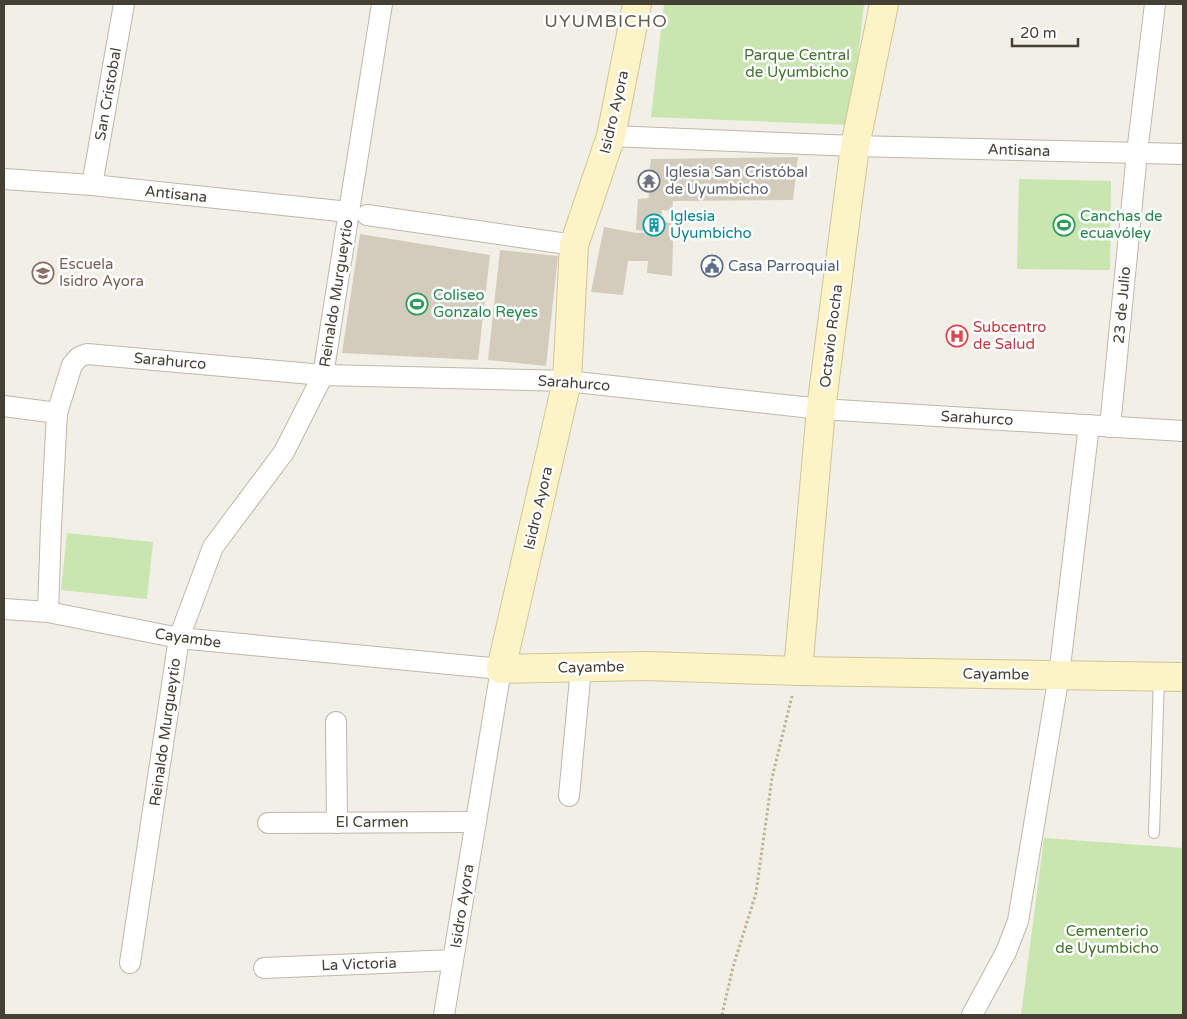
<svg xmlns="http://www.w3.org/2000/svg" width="1187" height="1019" viewBox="0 0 1187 1019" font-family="'Varela Round',sans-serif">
	<rect width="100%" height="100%" fill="#f2efe6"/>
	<g fill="#c9e5b0">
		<polygon points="664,4 864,4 850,125 651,117"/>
		<polygon points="1019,179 1111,181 1110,270 1017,269"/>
		<polygon points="67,533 153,542 147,599 61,590"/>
		<polygon points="1044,838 1183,848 1183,1015 1021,1015"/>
	</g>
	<g fill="#d3ccbc">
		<polygon points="798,157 793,200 673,201 672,211 662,210 661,219 652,221 672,223 670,240 673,241 672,276 647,273 648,261 628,261 623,295 591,292 604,227 637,233 651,232 636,230 638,199 649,198 648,182 651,159"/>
		<polygon points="360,234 490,255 478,360 342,353"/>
		<polygon points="500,250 558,256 546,366 488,360"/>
	</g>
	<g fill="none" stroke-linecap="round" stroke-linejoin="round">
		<g stroke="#bdb8a9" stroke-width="12">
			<polyline id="lane" points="1154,833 1159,678"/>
		</g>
		<g stroke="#bdb8a9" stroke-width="22">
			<g id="street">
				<polyline points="611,136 855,146 1183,154"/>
				<polyline points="4,179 92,185 349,212"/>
				<polyline points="92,185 124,4"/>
				<polyline points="367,215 574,245"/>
				<polyline points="4,406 57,413 72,365 79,357 87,354 323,375 567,381 821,409 1183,431"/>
				<polyline points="1110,427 1137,153 1155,4"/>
				<polyline points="4,609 48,612 179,638 501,669 444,1015"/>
				<polyline points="48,612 51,526 57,413"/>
				<polyline points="336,722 337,823"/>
				<polyline points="569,796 581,668"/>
				<polyline points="268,823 476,822"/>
				<polyline points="130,963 179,638 213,547 284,452 323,375 382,4"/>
				<polyline points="264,968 453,960"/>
				<polyline points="972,1015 1006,952 1018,921 1059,675 1089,425"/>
			</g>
		</g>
		<g stroke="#d0c597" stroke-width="30">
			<g id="secondary">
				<polyline points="637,4 611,136 574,245 567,381 501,669 647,666 798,671 1183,677"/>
				<polyline points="798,671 821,409 855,146 884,4"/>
			</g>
		</g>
		<polyline stroke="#beb49b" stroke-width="3" stroke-dasharray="2.5 2.5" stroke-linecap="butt" points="722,1015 733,967 756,893 772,778 792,696"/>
		<use href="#lane" stroke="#fff" stroke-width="10"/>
		<use href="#street" stroke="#fff" stroke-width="20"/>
		<use href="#secondary" stroke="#fcf3c6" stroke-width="28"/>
	</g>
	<defs>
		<g id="temple-ring" transform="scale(1.125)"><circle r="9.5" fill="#fff" stroke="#6b7280" stroke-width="1.5"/><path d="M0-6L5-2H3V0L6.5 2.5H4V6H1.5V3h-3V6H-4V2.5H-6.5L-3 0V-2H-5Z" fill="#6b7280"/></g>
		<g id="building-ring" transform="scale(1.125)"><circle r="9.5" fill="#fff" stroke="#0f9aa8" stroke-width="1.5"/><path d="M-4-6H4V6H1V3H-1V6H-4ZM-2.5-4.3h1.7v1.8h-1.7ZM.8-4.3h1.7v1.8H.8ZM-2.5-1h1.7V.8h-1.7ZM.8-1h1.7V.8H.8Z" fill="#0f9aa8"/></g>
		<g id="stadium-ring" transform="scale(1.125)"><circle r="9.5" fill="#fff" stroke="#2e9e5b" stroke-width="1.5"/><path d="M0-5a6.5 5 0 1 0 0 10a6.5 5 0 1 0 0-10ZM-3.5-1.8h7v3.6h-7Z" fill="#2e9e5b"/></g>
		<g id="civic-ring" transform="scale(1.125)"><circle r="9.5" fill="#fff" stroke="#5c6f8a" stroke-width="1.5"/><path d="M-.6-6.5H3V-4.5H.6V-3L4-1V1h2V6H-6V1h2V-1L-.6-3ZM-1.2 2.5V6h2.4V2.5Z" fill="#5c6f8a"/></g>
		<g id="school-ring" transform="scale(1.125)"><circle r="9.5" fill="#fff" stroke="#8d6e63" stroke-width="1.5"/><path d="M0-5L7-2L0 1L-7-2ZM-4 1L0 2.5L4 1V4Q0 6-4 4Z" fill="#8d6e63"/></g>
		<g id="hospital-ring" transform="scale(1.125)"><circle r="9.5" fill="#fff" stroke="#e0444e" stroke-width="1.5"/><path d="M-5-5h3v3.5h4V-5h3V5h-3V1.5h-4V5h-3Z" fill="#e0444e"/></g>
	</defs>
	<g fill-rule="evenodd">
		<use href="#temple-ring" x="649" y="181"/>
		<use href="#building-ring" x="654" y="225"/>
		<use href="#stadium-ring" x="1064" y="225"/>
		<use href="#civic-ring" x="712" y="266"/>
		<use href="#school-ring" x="43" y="273"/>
		<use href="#stadium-ring" x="417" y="304"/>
		<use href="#hospital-ring" x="957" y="336"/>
	</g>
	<g text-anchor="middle" stroke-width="5" stroke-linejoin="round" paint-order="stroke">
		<g font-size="15" fill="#41732c" stroke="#fff">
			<text x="797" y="60">Parque Central<tspan x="797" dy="17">de Uyumbicho</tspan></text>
			<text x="1107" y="936">Cementerio<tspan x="1107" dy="17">de Uyumbicho</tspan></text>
		</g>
		<g font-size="15" fill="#444035" stroke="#fff">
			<text transform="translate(108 94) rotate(-80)" y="5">San Cristobal</text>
			<text transform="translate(614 112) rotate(-77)" y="5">Isidro Ayora</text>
			<text transform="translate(1019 150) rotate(2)" y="5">Antisana</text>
			<text transform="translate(176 194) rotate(6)" y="5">Antisana</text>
			<text transform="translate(336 293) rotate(-81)" y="5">Reinaldo Murgueytio</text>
			<text transform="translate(1122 305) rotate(-85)" y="5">23 de Julio</text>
			<text transform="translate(831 336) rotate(-83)" y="5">Octavio Rocha</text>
			<text transform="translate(170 361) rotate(5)" y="5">Sarahurco</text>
			<text transform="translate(574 383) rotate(4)" y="5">Sarahurco</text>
			<text transform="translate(977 418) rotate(3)" y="5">Sarahurco</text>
			<text transform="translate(538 508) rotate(-77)" y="5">Isidro Ayora</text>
			<text transform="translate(188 638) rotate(8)" y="5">Cayambe</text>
			<text transform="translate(591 667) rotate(-1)" y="5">Cayambe</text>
			<text transform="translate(996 674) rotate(1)" y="5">Cayambe</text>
			<text transform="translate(165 732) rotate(-82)" y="5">Reinaldo Murgueytio</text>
			<text x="372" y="827">El Carmen</text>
			<text transform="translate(462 906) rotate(-81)" y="5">Isidro Ayora</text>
			<text transform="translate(359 964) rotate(-2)" y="5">La Victoria</text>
		</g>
		<g font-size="15" fill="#5b616d" stroke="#fff" text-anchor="start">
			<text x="665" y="177">Iglesia San Cristóbal<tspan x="665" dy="17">de Uyumbicho</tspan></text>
		</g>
		<g font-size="15" fill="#0d838f" stroke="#fff" text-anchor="start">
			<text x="670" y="221">Iglesia<tspan x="670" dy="17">Uyumbicho</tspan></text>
		</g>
		<g font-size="15" fill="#27864d" stroke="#fff" text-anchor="start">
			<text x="1080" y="221">Canchas de<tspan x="1080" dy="17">ecuavóley</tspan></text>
			<text x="433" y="300">Coliseo<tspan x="433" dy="17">Gonzalo Reyes</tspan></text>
		</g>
		<g font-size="15" fill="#785e54" stroke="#fff" text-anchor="start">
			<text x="59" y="269">Escuela<tspan x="59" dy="17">Isidro Ayora</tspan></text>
		</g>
		<g font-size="15" fill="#4e5e75" stroke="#fff" text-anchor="start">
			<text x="728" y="271">Casa Parroquial</text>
		</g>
		<g font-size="15" fill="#be3a42" stroke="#fff" text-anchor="start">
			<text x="973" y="332">Subcentro<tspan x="973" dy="17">de Salud</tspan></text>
		</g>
		<g font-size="18" letter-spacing="1" fill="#665e4d" stroke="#fff">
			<text x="606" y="27">UYUMBICHO</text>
		</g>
	</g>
	<rect width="1187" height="1019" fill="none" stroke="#444035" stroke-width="10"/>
	<path d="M1012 38v8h66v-8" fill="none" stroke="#444035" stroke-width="2.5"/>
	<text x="1020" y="38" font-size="15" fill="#444035" stroke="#ffffff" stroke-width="4" paint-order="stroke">20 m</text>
</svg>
